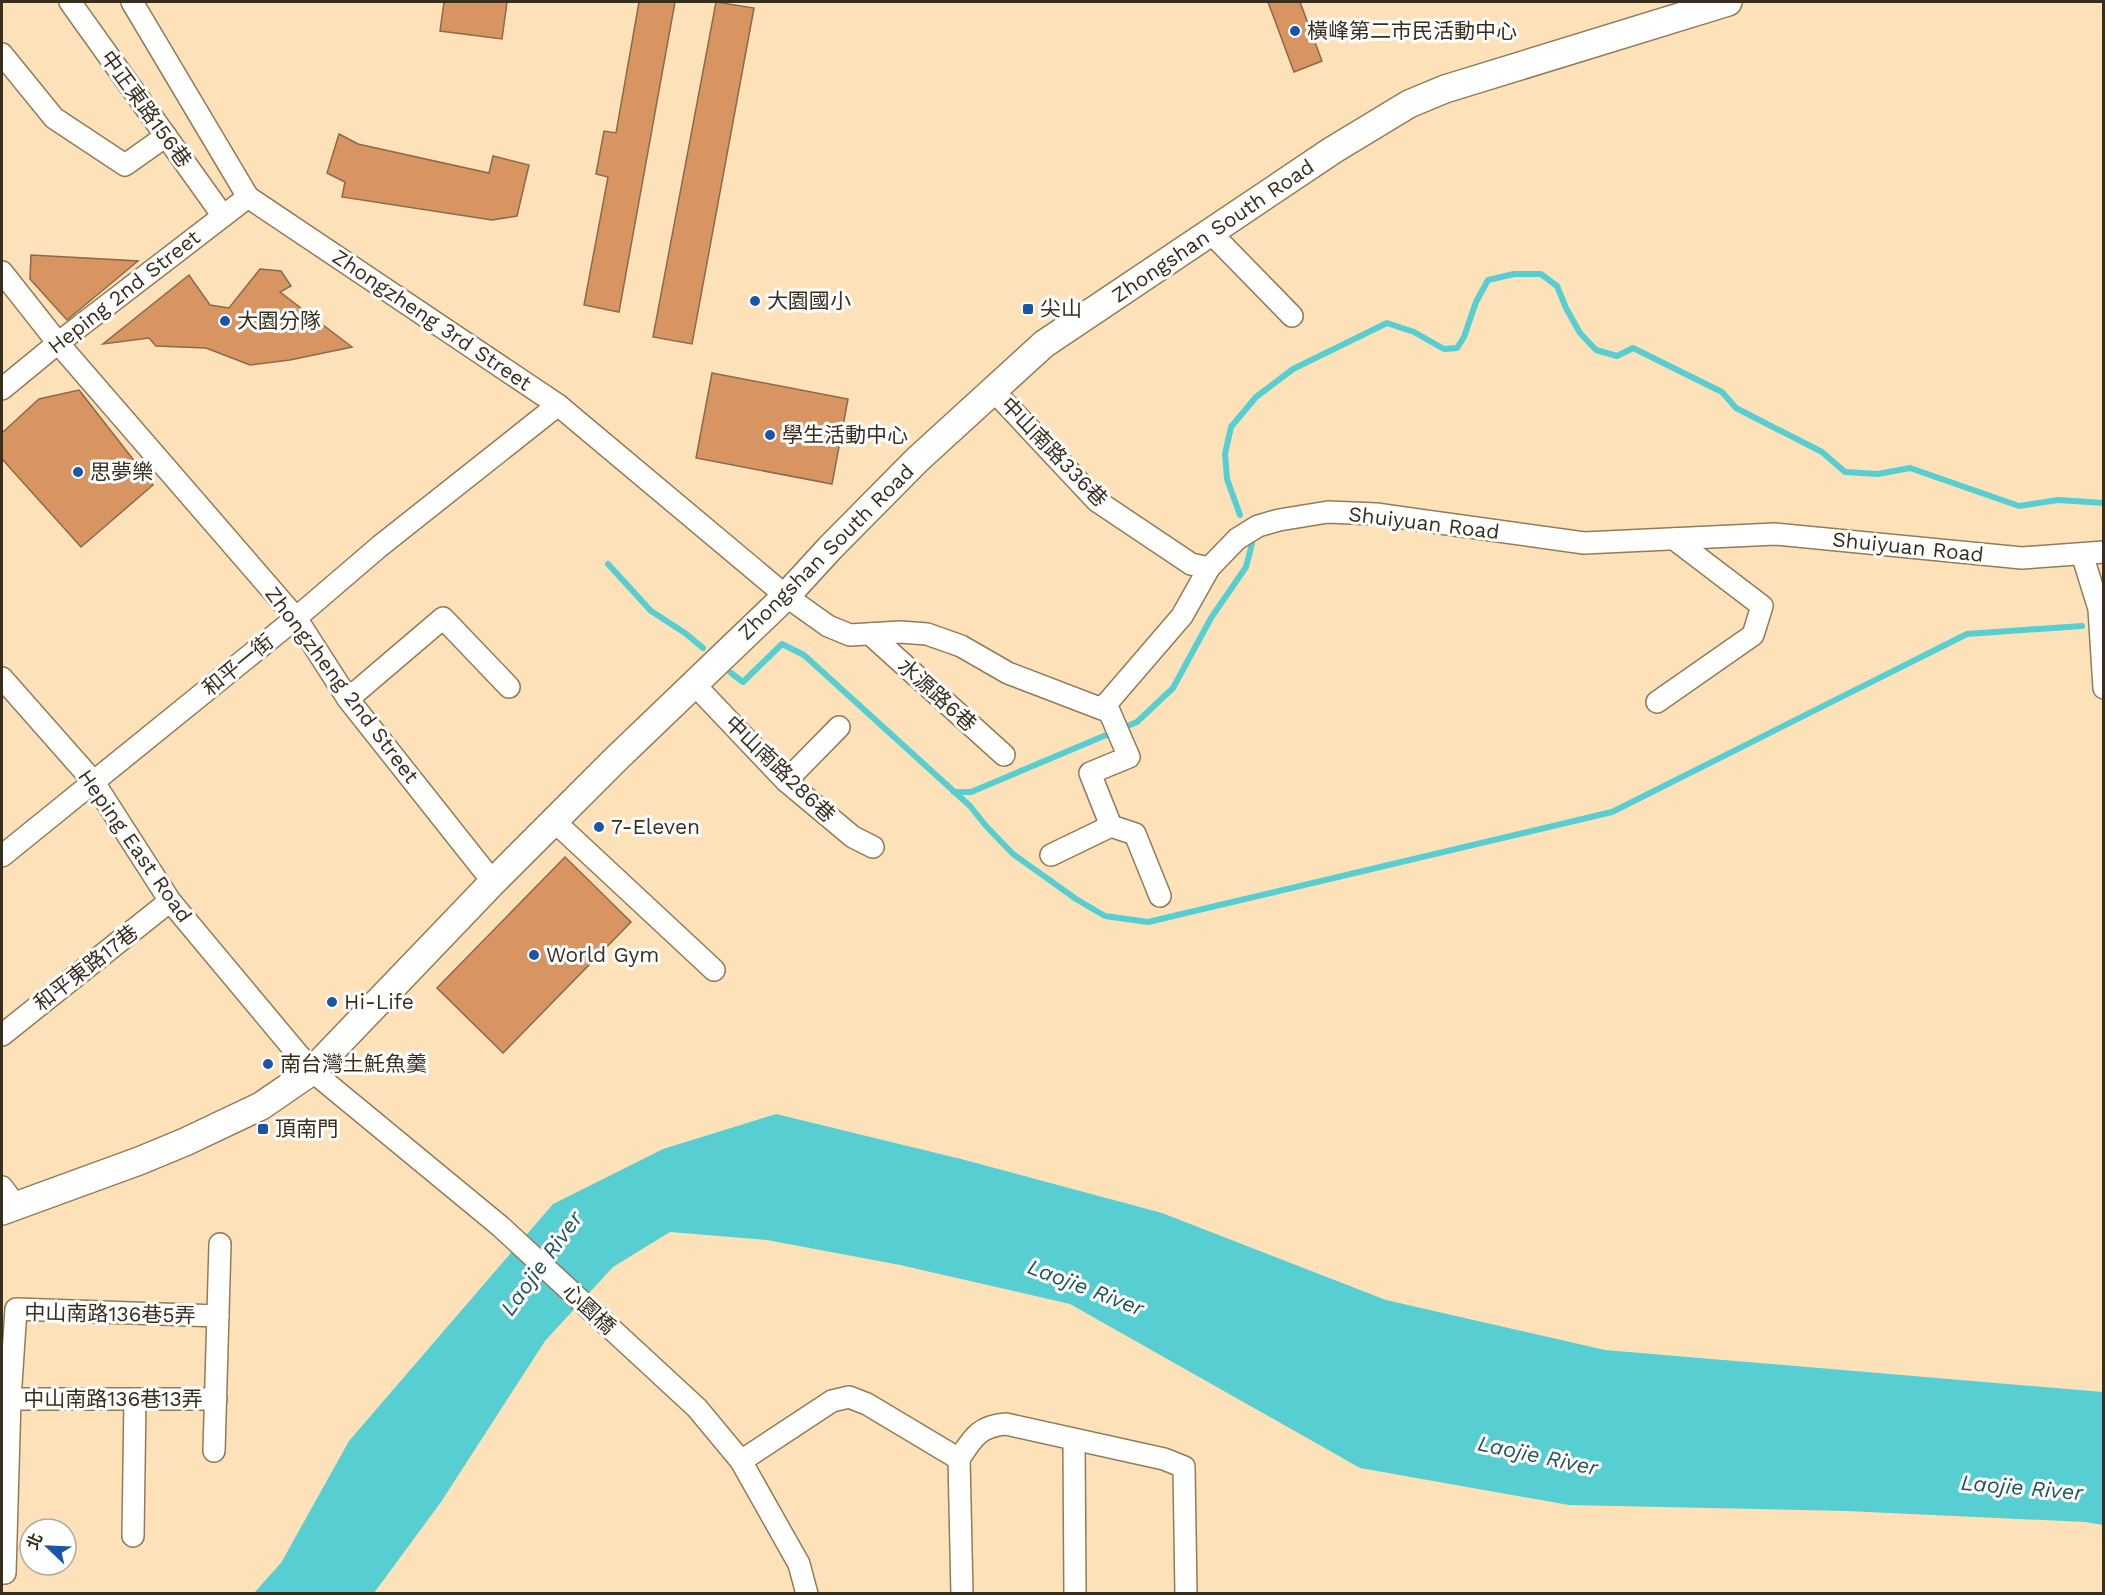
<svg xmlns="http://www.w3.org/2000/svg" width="2105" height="1595" viewBox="0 0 2105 1595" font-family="'Work Sans','Noto Sans TC',sans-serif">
	<rect width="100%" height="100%" fill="#fde2b9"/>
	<polygon fill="#57ced1" points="776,1114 961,1159 1162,1213 1386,1300 1605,1350 2103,1392 2103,1525 2085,1522 1847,1511 1569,1505 1360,1468 1070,1304 900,1265 767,1240 670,1232 613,1267 545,1341 441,1502 374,1593 253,1594 281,1563 349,1441 553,1204 663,1149"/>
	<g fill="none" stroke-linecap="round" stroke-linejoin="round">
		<g stroke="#57ced1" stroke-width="6">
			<polyline points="1240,515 1227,479 1225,454 1231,427 1256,397 1293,369 1387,323 1414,332 1444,349 1457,348 1464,337 1476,302 1488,280 1514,274 1541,274 1557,286 1566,308 1580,333 1596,350 1617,356 1633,348 1722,392 1736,408 1822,452 1845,472 1878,474 1910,468 2019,506 2058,500 2104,503"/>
			<polyline points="608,564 651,611 685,633 703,648"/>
			<polyline points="731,673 743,682 782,644 804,655 970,806 986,826 1013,854 1076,899 1105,916 1148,922 1612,812 1967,634 2082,626"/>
			<polyline points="954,792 971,792 1137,722 1173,688 1211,618 1246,567 1252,544"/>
		</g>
	</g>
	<g fill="#d89561" stroke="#8c684d" stroke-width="1.5">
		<polygon points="444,2 507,2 502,39 440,31"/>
		<polygon points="639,2 675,2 619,312 584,305 608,177 596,174 604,131 616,133"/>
		<polygon points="716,2 754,8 692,344 653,337"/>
		<polygon points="1268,2 1300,2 1322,61 1294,72"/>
		<polygon points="339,134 358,144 489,173 493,156 529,165 517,216 492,220 342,197 345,182 327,173"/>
		<polygon points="31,255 138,261 67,320 30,279"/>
		<polygon points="260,269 281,271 291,286 280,292 352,347 290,360 250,365 206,348 156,346 149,338 103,344 189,275 210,305 229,308"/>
		<polygon points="712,373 848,399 832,484 696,458"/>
		<polygon points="79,390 153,485 81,547 2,459 2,433 39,399"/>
		<polygon points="565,857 631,922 503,1053 437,988"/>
	</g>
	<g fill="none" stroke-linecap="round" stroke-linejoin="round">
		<g stroke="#937b56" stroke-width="24">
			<g id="minor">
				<polyline points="70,2 223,216"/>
				<polyline points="132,2 248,197 558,405 786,596 828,626 850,635 900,632 927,634 961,646 1008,673 1102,709 1182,616 1209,568 1237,539 1258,526 1279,520 1328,512 1376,514 1584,543 1775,534 2022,558 2104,552"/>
				<polyline points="2,54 54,118 125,165 166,136"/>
				<polyline points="1210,232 1292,316"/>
				<polyline points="2,272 58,343 296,618 348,699 493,882"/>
				<polyline points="2,389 58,343 248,197"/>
				<polyline points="992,389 1097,501 1191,564 1209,568"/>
				<polyline points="2082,554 2099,609 2104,688"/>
				<polyline points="870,634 1004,755"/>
				<polyline points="2,678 93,781 170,901 312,1071 500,1226 697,1408 741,1461 799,1564 807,1594"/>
				<polyline points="693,683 786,781 853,837 873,847"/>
				<polyline points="348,699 443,618 509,687"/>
				<polyline points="1657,702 1753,635 1762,606 1674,539"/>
				<polyline points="1106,704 1129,757 1090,773 1111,826 1135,834 1160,896"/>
				<polyline points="786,781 839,727"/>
				<polyline points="554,821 714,970"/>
				<polyline points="1051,855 1111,826"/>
				<polyline points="2,856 296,618 380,546 558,405"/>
				<polyline points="2,1035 170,901"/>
				<polyline points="2,1187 16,1206"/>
				<polyline points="2,1391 10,1399 5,1573 2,1573"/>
				<polyline points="216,1399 10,1399 16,1309 218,1316"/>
				<polyline points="1074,1440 1075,1594"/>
				<polyline points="214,1451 220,1244"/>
				<path d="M959 1459C973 1438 979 1426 1006 1424L1164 1459 1184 1467 1186 1594"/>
				<polyline points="959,1459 962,1594"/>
				<polyline points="741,1461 832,1401 849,1397 867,1404 959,1459"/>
				<polyline points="133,1536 135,1399"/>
			</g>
		</g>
		<g stroke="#937b56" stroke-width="30">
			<polyline id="major" points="2,1211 139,1161 185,1142 261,1106 312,1071 493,882 617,758 786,596 830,548 917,460 1044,344 1333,150 1409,104 1445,89 1728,2"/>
		</g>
		<use href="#minor" stroke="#fff" stroke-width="21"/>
		<use href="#major" stroke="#fff" stroke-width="27"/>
	</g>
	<g fill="#1a56a7" stroke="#fff" stroke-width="2">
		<circle cx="1295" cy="31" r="6"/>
		<circle cx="755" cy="301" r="6"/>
		<rect x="1022" y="303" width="12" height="12" rx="3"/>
		<circle cx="225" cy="321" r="6"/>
		<circle cx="770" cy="435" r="6"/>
		<circle cx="78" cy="472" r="6"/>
		<circle cx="599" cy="827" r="6"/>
		<circle cx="534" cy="955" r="6"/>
		<circle cx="332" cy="1002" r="6"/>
		<circle cx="268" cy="1064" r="6"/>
		<rect x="257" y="1123" width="12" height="12" rx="3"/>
	</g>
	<g text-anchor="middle" stroke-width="6" stroke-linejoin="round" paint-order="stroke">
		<g font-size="21" fill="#382e1e" stroke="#fff" text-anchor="start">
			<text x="1307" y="38">橫峰第二市民活動中心</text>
			<text x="767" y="308">大園國小</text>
			<text x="1040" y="316">尖山</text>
			<text x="237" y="328">大園分隊</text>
			<text x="782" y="442">學生活動中心</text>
			<text x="90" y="479">思夢樂</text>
			<text x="611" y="834">7-Eleven</text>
			<text x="546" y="962">World Gym</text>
			<text x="344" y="1009">Hi-Life</text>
			<text x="280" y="1071">南台灣土魠魚羹</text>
			<text x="275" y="1136">頂南門</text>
		</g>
		<g font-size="21" fill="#382e1e" stroke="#fff">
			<text transform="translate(146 109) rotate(54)" y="7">中正東路156巷</text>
			<text transform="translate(1213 231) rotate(-34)" y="7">Zhongshan South Road</text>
			<text transform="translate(124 292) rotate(-38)" y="7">Heping 2nd Street</text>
			<text transform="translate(432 320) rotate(34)" y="7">Zhongzheng 3rd Street</text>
			<text transform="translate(1054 452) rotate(46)" y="7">中山南路336巷</text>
			<text transform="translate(1424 523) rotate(7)" y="7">Shuiyuan Road</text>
			<text transform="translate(1908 547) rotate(6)" y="7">Shuiyuan Road</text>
			<text transform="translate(826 552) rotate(-45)" y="7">Zhongshan South Road</text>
			<text transform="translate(238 665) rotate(-39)" y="7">和平一街</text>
			<text transform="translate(342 685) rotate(53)" y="7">Zhongzheng 2nd Street</text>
			<text transform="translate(937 695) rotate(42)" y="7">水源路6巷</text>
			<text transform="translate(780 769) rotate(44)" y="7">中山南路286巷</text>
			<text transform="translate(135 846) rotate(55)" y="7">Heping East Road</text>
			<text transform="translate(86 968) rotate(-38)" y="7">和平東路17巷</text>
			<text transform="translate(589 1309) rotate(43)" y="7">心園橋</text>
			<text transform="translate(110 1314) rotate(1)" y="7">中山南路136巷5弄</text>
			<text x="113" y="1406">中山南路136巷13弄</text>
		</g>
		<g font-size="22" font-style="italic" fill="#235658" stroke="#fff">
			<text transform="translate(541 1263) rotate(-54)" y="8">Laojie River</text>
			<text transform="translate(1086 1287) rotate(21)" y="8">Laojie River</text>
			<text transform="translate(1538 1455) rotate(12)" y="8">Laojie River</text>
			<text transform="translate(2022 1487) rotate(5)" y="8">Laojie River</text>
		</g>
	</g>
	<rect width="2105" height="1595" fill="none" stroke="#382e1e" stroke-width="6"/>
	<g transform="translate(48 1547) rotate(293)"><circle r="28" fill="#ffffff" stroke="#afaba5" stroke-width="1.5"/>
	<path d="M0-4.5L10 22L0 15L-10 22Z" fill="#1a56a7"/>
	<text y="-9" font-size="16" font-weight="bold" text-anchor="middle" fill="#382e1e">北</text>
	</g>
</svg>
